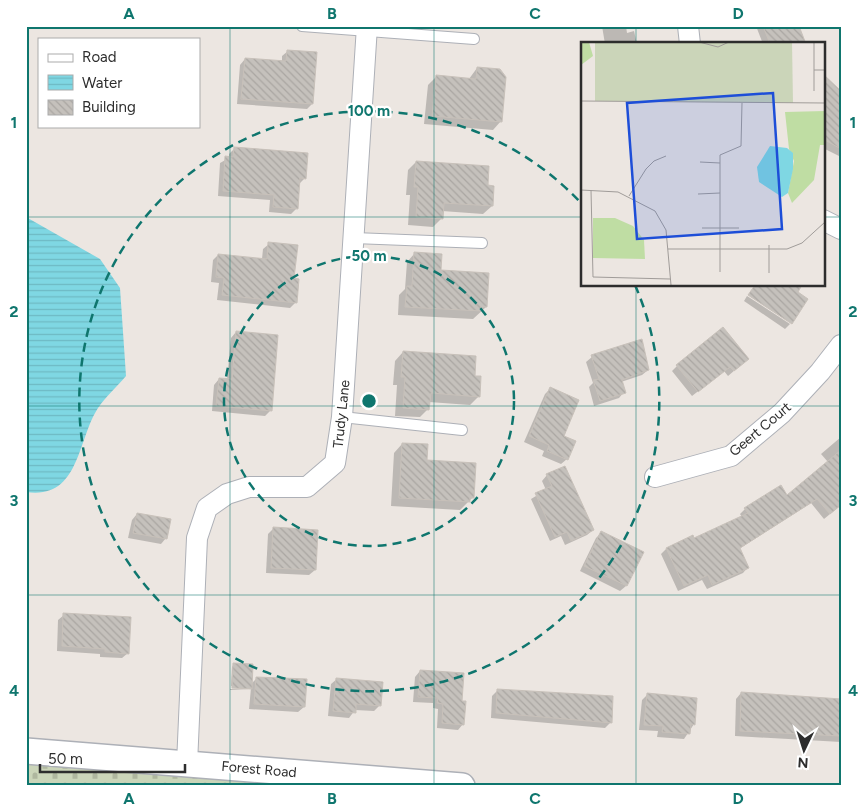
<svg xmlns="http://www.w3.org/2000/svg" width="867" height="812" viewBox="0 0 867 812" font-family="Figtree,sans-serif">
	<defs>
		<pattern id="cemetery-stones" width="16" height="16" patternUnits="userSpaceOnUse" patternTransform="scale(1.25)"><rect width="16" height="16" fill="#cbd5b9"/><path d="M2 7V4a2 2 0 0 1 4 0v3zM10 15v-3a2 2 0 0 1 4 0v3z" fill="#afb79f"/></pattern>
		<pattern id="water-rules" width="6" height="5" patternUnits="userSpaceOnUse" patternTransform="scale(1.25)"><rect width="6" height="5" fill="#7fd7e3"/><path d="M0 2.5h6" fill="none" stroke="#6eb9c3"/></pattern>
		<pattern id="building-back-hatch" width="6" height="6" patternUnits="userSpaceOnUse" patternTransform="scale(1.25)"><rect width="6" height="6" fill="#c5c1bc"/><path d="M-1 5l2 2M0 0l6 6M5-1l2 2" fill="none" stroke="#aaa6a2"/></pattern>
	</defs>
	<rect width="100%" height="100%" fill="#ece6e1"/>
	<polygon fill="url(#cemetery-stones)" points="26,752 454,786 26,786"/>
	<path fill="url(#water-rules)" d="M26 217 100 259 120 288 126 376C117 387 105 397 98 408 77 440 80 500 26 492Z"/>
	<g fill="#0003">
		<polygon points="602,26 626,26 627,33 634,31 637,44 605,44"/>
		<polygon points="756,26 798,26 805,44 763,44"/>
		<polygon points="288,51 312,104 307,109 237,104 240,65 245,59 282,62 282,56"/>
		<polygon points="477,68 501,121 493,130 424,124 428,85 436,77 469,79"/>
		<polygon points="823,76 841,93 841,157 823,148"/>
		<polygon points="234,149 305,178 299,184 296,209 291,214 269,212 270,200 218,196 220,163 229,158 229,154"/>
		<polygon points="416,162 486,187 492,206 483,214 442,211 441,219 433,227 408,225 410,195 406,195 408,170"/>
		<polygon points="269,244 293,279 296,302 290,308 217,300 219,283 211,282 213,260 218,255 262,259 263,249"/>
		<polygon points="415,253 439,271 486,307 473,319 398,315 399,295 405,289 407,262"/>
		<polygon points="747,296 790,324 785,329 744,301"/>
		<polygon points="236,332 270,411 265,416 212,411 214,385 219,379 227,380 231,338"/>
		<polygon points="403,352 473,377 479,396 470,405 429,402 428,409 420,417 395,416 397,385 393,385 395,361"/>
		<polygon points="592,357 648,370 642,375 621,382 624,392 619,398 594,406 589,387 593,383 586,362"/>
		<polygon points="742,364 728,376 724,371 692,396 672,371 677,366"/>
		<polygon points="550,389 567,459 561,464 542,456 544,451 524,442 545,394"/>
		<polygon points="841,437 841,505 824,519 811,503 739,549 748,567 743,573 707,589 702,580 678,591 661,554 666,549 693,540 742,517 740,514 745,509 787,497 828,462 821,454"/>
		<polygon points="402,444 426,462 473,497 460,510 391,506 394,453"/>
		<polygon points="547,475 593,530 587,535 565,545 561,536 550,541 531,499 546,490 542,481"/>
		<polygon points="137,514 166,538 161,544 128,538 132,520"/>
		<polygon points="274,528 315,570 309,575 266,573 268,534"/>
		<polygon points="601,533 642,553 626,586 620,591 580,571 596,538"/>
		<polygon points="64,615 128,653 122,658 100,657 100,654 57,651 58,620"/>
		<polygon points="234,664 251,684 257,678 304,707 298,712 249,709 251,688 231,686 232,667"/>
		<polygon points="420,671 460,702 463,724 458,730 437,728 438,709 433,708 433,703 413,702 415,677"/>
		<polygon points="337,679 379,706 374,711 355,710 349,718 328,716 331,684"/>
		<polygon points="230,689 249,690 230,690"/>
		<polygon points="498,690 611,722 605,728 491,718 492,696"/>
		<polygon points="741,693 841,701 841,742 735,736 736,699"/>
		<polygon points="647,695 694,724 684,739 657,737 658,731 639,730 642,700"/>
	</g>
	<g fill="url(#building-back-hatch)" stroke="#c8c1ba">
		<polygon points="763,26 799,26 806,44 770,44"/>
		<polygon points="287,50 317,52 313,104 241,99 245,58 286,61"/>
		<polygon points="477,67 500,69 506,77 502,122 432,116 436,75 476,79"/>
		<polygon points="823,74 841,91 841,149 823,139"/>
		<polygon points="234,147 308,153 306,179 300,178 298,209 273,207 274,195 223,191 225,156 233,157"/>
		<polygon points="416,161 489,166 488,185 494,186 493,206 444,203 443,219 416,217 418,187 414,187"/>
		<polygon points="268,242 298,245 294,278 299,279 297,303 222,295 224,278 216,277 218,254 267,259"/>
		<polygon points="414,252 442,254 441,270 489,273 487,307 482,307 482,311 405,307 407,286 412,286"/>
		<polygon points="755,285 802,285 798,292 808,299 792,324 748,295"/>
		<polygon points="723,327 749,359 734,371 730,367 698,392 676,365"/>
		<polygon points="236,331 278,335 272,411 216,406 219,378 232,379"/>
		<polygon points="642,339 649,370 622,380 626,393 600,401 593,380 599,379 591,355"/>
		<polygon points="403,351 476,356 475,376 481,376 480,397 431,393 429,410 403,408 405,377 401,377"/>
		<polygon points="550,387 579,400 564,436 576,441 568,460 547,451 549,445 529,436"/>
		<polygon points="402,443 428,444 427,460 476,463 474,498 470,498 470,502 399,498"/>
		<polygon points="841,450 841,505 830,514 817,499 740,548 749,568 712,585 708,575 684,586 666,548 693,535 694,538 748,513 744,508 781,485 787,495"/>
		<polygon points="565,466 594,530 571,541 567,532 555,537 535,493 552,486 546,474"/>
		<polygon points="137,513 171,519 167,539 133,533"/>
		<polygon points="273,527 318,530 316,570 271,568"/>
		<polygon points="601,531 644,552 627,586 584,566"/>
		<polygon points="63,613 131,617 129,654 105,652 105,649 62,646"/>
		<polygon points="233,663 253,664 252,689 232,688"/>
		<polygon points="420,670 464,673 462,701 466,701 464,725 442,723 443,704 437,703 438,698 418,697"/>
		<polygon points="256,677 307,679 305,707 254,704"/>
		<polygon points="336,678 383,682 381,706 356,704 356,713 333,711"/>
		<polygon points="497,689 613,696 612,723 496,713"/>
		<polygon points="741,692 841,699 841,736 740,731"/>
		<polygon points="647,693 697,698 695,725 691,724 690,734 662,732 663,726 644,725"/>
	</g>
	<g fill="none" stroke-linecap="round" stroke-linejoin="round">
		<g stroke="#adb0b7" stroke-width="12">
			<g id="service">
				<polyline points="302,26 474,39"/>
				<polyline points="354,238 482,243"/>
				<polyline points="342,417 462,430"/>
			</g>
		</g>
		<g stroke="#adb0b7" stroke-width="22">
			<g id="minor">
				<polyline points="688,26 690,44"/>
				<polyline points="823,220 841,229"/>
				<polyline points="655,477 731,456 782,413 820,372 841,345"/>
				<polyline points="187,764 197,538 207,508 227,494 249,487 307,487 335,463 342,417 367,26"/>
			</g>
		</g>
		<g stroke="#adb0b7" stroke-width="28">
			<polyline id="tertiary" points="26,751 462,786"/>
		</g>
		<use href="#service" stroke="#fff" stroke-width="10"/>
		<use href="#minor" stroke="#fff" stroke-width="20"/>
		<use href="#tertiary" stroke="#fff" stroke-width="25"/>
	</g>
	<path fill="none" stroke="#0f766e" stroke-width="1" stroke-opacity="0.55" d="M230 26V786M434 26V786M636 26V44M26 217H582M823 217H841M636 285V786M26 406H841M26 595H841"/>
	<g fill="none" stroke="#0f766e" stroke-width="2.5" stroke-dasharray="9 6">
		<circle cx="369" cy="401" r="145"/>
		<path d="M635 285A290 290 0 1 1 581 203"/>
	</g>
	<g text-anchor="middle" stroke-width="4.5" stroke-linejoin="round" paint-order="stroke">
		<g font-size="14" fill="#2d2d2d" stroke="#fff">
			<text transform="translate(341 414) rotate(-84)" y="5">Trudy Lane</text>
			<text transform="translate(760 429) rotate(-40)" y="5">Geert Court</text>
			<text transform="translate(259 769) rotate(5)" y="5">Forest Road</text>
		</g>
	</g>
	<g transform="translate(581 42)">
		<rect width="244" height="244" fill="#ece6e1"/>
		<path d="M12 176H34L52 184 63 198 64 217 12 216Z" fill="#bfdda3"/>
		<path d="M0 0H8L12 14 0 23ZM244 69V103H239L233 138 211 161 207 151 213 119 208 107 204 70Z" fill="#bfdda3"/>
		<path d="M14 0H211L212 61 14 59Z" fill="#cbd5b9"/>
		<path d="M189 104 206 106 212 111V127L207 151 201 155 178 140 176 125Z" fill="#7fd7e3"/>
		<path fill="none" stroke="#a09c99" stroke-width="1" d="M118 0 137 5 148 0M233 0V28H244M233 28V49M0 59 244 61M119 120 139 121M0 148 37 150 74 169 85 188 90 243M10 148 12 235 89 237M117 152 139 151M48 154 65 127 73 119 85 114M121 186H158M87 207H206L221 201 244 180M139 230V113L160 104 161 61M188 231V203"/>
		<path fill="#1d4ed8" fill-opacity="0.15" stroke="#1d4ed8" stroke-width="2.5" d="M192 51 201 187 56 197 46 61Z"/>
		<rect width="244" height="244" fill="none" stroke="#2d2d2d" stroke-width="2.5"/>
	</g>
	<circle cx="369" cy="401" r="8" fill="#0f766e" stroke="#fff" stroke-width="2.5"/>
	<g font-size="15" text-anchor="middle" font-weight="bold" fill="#0f766e" stroke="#fff" stroke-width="4.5" stroke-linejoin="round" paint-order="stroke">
		<text x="369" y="116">100 m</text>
		<text x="369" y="261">50 m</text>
	</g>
	<rect width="867" height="812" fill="none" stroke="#ffffff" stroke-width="55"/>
	<rect x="38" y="38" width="162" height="90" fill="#ffffff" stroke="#ababab"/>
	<rect x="48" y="54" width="25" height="8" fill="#ffffff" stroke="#ababab"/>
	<text x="82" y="62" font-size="15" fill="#2d2d2d">Road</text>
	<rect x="48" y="75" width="25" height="15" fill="url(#water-rules)" stroke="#ababab"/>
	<text x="82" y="88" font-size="15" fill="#2d2d2d">Water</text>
	<rect x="48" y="100" width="25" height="15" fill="url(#building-back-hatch)" stroke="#ababab"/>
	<text x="82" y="112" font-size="15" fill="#2d2d2d">Building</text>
	<g transform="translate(804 750) rotate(184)" stroke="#ffffff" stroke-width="4" paint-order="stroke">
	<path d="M0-4L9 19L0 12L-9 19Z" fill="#2d2d2d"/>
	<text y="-8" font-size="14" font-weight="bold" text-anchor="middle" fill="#2d2d2d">N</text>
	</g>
	<path d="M40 764v8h145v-8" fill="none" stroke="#2d2d2d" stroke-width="2.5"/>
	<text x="48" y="764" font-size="15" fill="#2d2d2d" stroke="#ffffff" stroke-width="4" paint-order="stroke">50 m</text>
	<rect x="28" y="28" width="812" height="756" fill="none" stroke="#0f766e" stroke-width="2"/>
	<g font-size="16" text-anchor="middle" font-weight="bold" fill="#0f766e">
		<text x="129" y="19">A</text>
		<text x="332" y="19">B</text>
		<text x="535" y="19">C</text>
		<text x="738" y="19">D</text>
		<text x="14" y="128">1</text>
		<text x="853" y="128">1</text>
		<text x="14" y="317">2</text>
		<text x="853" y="317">2</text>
		<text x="14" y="506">3</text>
		<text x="853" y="506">3</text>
		<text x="14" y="696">4</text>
		<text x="853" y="696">4</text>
		<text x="129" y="804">A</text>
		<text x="332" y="804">B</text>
		<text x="535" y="804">C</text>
		<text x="738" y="804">D</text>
	</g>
</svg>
